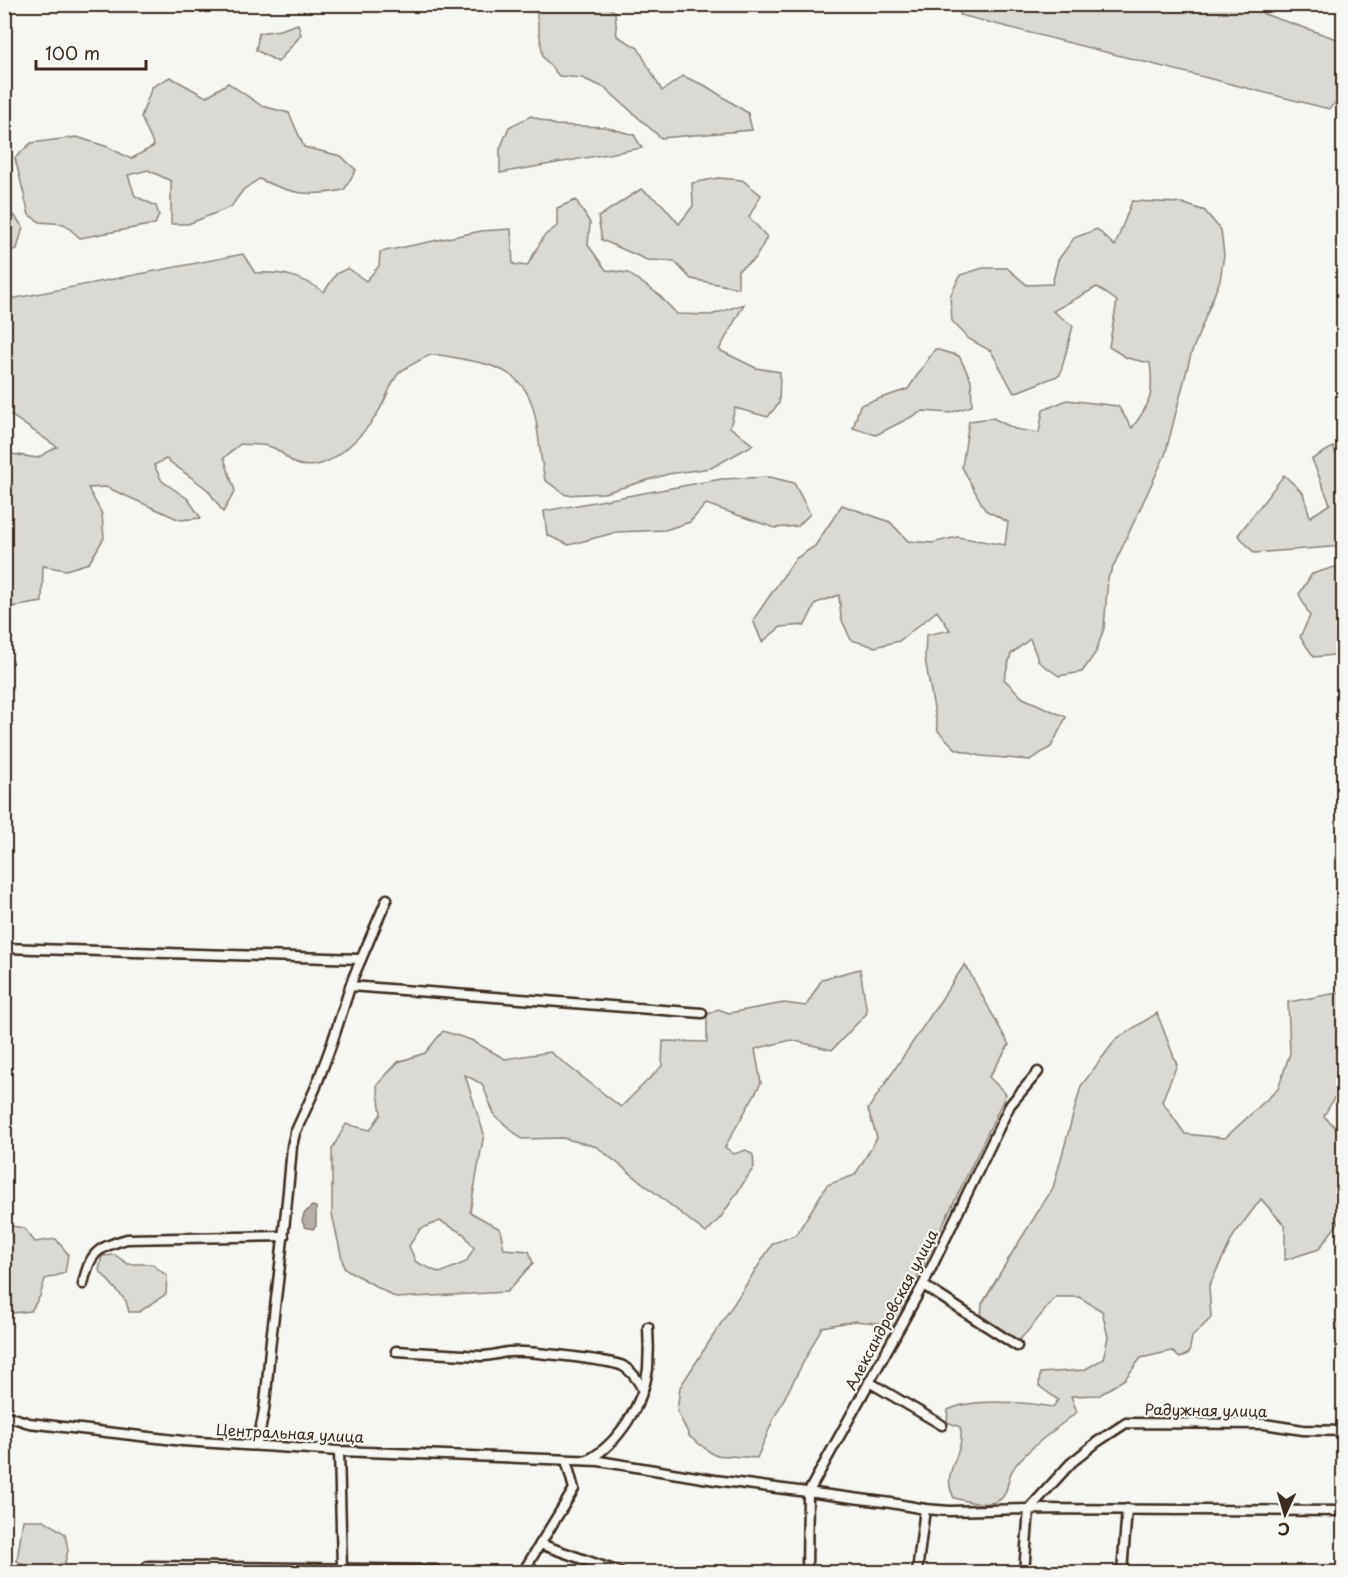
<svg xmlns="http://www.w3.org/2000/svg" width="1348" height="1577" viewBox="0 0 1348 1577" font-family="'Playpen Sans',sans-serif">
	<rect width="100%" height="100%" fill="#f6f6f2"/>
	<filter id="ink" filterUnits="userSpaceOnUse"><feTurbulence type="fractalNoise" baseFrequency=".0167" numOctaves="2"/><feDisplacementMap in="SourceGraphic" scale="12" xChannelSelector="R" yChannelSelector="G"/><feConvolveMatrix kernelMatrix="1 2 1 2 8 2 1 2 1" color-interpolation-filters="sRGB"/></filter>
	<g filter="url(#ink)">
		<g fill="#dad9d3" stroke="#8a8278" stroke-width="1.5" fill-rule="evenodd">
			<polygon points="539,4 605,5 615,12 617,36 638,48 662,91 683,76 706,86 748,113 752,130 661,138 605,88 582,78 559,76 543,57 536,10"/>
			<polygon points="960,5 1254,5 1264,14 1343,41 1343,95 1329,109 960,15"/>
			<polygon points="298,24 301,35 278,62 256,50 259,33 280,30"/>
			<path d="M170 77 206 97 228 83 262 106 289 113 304 147 341 156 356 170 344 190C308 197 292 194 259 179L243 190 231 207 188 224H171V181L148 170 128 175 135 196 156 206 159 215 155 224 80 238 64 224 40 222 29 215 15 158 31 143 77 137 108 147 131 159 154 146 141 117 152 87Z"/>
			<polygon points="531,116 555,125 605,127 634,135 642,148 500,173 500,149 509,127"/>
			<polygon points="718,178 742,180 761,195 749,217 767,237 755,259 738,270 738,288 691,279 674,261 647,260 602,240 598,217 641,189 662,204 679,224 693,206 692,183"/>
			<path d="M576 200 590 223 588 245 606 270 628 273 658 294 677 314 711 315 744 304 719 350 756 368 780 372 779 403 768 417 735 408 730 427 753 445 711 468 668 474 604 493 566 495 545 480C532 422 547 374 472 361 463 360 440 353 431 355 427 356 403 369 399 373 392 380 386 399 380 409 370 428 338 462 316 465 289 470 288 452 271 447 262 444 249 445 240 444L224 458 235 491 223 512 208 490 166 459 154 465 162 481 188 499 201 518 180 520 106 487 88 488 102 514 104 538 89 563 66 570 43 566 42 602 5 608V453L37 458 57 447 5 411V300L243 254 255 273C284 272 301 276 324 292L336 274 348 268 366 281 379 266 380 252 481 231 511 229 513 264 527 266 544 236 557 226V208Z"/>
			<path d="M1132 201 1182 203 1205 211 1221 230 1224 255 1220 280 1191 354 1165 455 1108 578 1104 628 1096 652 1082 672 1059 676 1039 662 1030 639 1011 654 1004 679 1023 698 1066 717 1051 747 1030 760 980 756 956 749 938 731 925 659 926 635 950 630 937 611 899 641 875 647 851 640 841 618 839 595 816 603 805 625 781 627 762 642 753 620 795 559 815 546 842 505 890 522 908 541 932 543 957 537 1005 545 1008 522 985 510 962 467 969 421 993 418 1015 429 1039 433 1043 410 1067 400 1118 406 1132 428C1151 403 1154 394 1150 363L1127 358 1109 347 1117 301 1097 287 1053 311 1073 326 1060 375 1014 393 991 351 969 339 952 321 950 297 960 275 983 268H1007L1027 285 1052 284 1058 260 1074 238 1097 229 1115 246Z"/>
			<polygon points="5,215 14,215 23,227 17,249 5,252"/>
			<polygon points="935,349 959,356 971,380 972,406 949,413 923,411 876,435 853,428 860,405 908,389"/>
			<polygon points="1333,447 1343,468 1343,546 1254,553 1238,535 1284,475 1303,493 1310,517 1330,504 1312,459"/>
			<polygon points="770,477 794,483 810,514 798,526 775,528 706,504 690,522 665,530 617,532 569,545 547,535 544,511 721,479"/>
			<polygon points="1335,567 1343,569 1343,654 1314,657 1300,637 1310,616 1299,594 1312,574"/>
			<path d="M965 964 1009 1045 989 1077 1006 1094C970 1172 930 1247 896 1325L855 1321 822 1327 774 1418 757 1458 714 1455 690 1437 677 1411 680 1387 773 1243 796 1235 827 1185 855 1175 877 1138 868 1109Z"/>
			<path d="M860 969 867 1013 832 1050 791 1040 755 1049 761 1083 725 1147 734 1154 746 1150 753 1155 754 1167 721 1217 706 1233 597 1147 563 1138 522 1139 495 1116 482 1084 465 1075 484 1134 470 1212 500 1229 504 1249 529 1251 533 1263 507 1292 396 1298 344 1268 332 1214V1149L346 1124 370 1130 381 1114 377 1085 398 1062 425 1053 443 1031 471 1040 505 1059 550 1052 621 1107 662 1066 663 1041 707 1042V1015L718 1009 729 1013 784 1003 806 1006 822 979ZM440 1221 464 1234 474 1248 466 1262 440 1273 416 1262 409 1246 420 1229Z"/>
			<path d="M1343 992V1082L1324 1116 1343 1135V1216L1319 1249 1285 1260V1226L1261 1199 1234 1235 1209 1286 1211 1318 1192 1337 1189 1353 1180 1358 1172 1351 1141 1358 1125 1379 1100 1395 1071 1396 1077 1412C1059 1427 1023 1451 1012 1471 1006 1482 1009 1498 995 1502 983 1506 966 1501 954 1498 939 1470 967 1454 960 1427L947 1422 948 1410C973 1398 1025 1402 1053 1407L1058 1400 1039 1386 1040 1373 1084 1370 1103 1359 1108 1337 1102 1311 1079 1297H1056C1042 1312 1032 1329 1017 1342L981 1318 982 1304 1012 1253 1053 1188 1081 1086 1116 1039 1157 1013 1177 1065 1162 1101 1185 1134 1225 1138 1278 1089 1290 1053 1288 1002Z"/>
			<polygon points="5,1225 24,1228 35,1242 56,1239 68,1254 65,1273 45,1279 40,1296 31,1311 13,1313 5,1322"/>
			<polygon points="115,1255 128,1264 152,1264 167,1276 166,1294 139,1312 129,1312 126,1301 99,1270 102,1256"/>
			<polygon points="23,1520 44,1520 65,1534 68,1550 65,1563 52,1567 31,1570 17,1561"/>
		</g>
		<polygon fill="#b6b0a9" stroke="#857a71" stroke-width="1.5" points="312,1206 316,1207 316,1226 313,1229 305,1227 302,1221 304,1214"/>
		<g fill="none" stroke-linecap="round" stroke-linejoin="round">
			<g stroke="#3b2a1e" stroke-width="13">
				<g id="minor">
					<polyline points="4,948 361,959"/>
					<polyline points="350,986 702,1013"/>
					<path d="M83 1284C90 1253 96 1248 127 1239L284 1236"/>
					<polyline points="923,1285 1017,1346"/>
					<path d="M396 1351 481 1356C491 1356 499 1353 508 1352 523 1350 610 1360 623 1366 633 1372 638 1380 643 1390"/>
					<polyline points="869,1382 942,1425"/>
					<polyline points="4,1415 29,1423 183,1441 339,1451 599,1461 715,1480 891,1503 925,1509 950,1511 1029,1509 1344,1511"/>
					<path d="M256 1445C267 1412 267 1374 271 1340 279 1275 287 1211 292 1146L295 1133 315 1089 332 1043 353 978 387 899"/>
					<polyline points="339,1451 342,1568"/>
					<path d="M588 1460C619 1443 643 1404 648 1369 649 1355 649 1341 648 1327"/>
					<polyline points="540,1544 619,1572"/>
					<polyline points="148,1566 436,1570"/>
					<polyline points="523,1572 574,1489 566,1460"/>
					<polyline points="807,1572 808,1493 923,1285 1010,1105 1038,1072"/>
					<polyline points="917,1572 925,1509"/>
					<polyline points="1024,1572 1029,1509 1071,1463 1097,1442 1126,1423 1264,1424 1303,1430 1344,1431"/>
					<polyline points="1122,1572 1127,1509"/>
				</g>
			</g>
			<use href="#minor" stroke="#f6f6f2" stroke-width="8"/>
		</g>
	</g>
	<g text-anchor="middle" stroke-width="4.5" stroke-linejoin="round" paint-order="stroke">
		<g font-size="15" fill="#3b2a1e" stroke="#f6f6f2">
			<text transform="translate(892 1310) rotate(-62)" y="5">Александровская улица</text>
			<text transform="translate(1206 1411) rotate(1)" y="5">Радужная улица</text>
			<text transform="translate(290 1434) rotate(3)" y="5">Центральная улица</text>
		</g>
	</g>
	<rect width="1348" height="1577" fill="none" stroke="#f6f6f2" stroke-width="24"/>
	<rect x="12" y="12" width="1324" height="1553" fill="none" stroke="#3b2a1e" stroke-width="2" filter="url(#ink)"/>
	<g transform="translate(1285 1514) rotate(184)" stroke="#f6f6f2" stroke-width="4.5" paint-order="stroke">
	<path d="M0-4.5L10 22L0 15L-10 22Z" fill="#3b2a1e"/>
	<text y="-9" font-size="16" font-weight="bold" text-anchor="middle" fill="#3b2a1e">С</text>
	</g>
	<path d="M36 60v9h110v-9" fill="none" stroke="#3b2a1e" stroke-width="3"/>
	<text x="45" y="60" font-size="18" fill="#3b2a1e" stroke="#f6f6f2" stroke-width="4.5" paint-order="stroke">100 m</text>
</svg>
